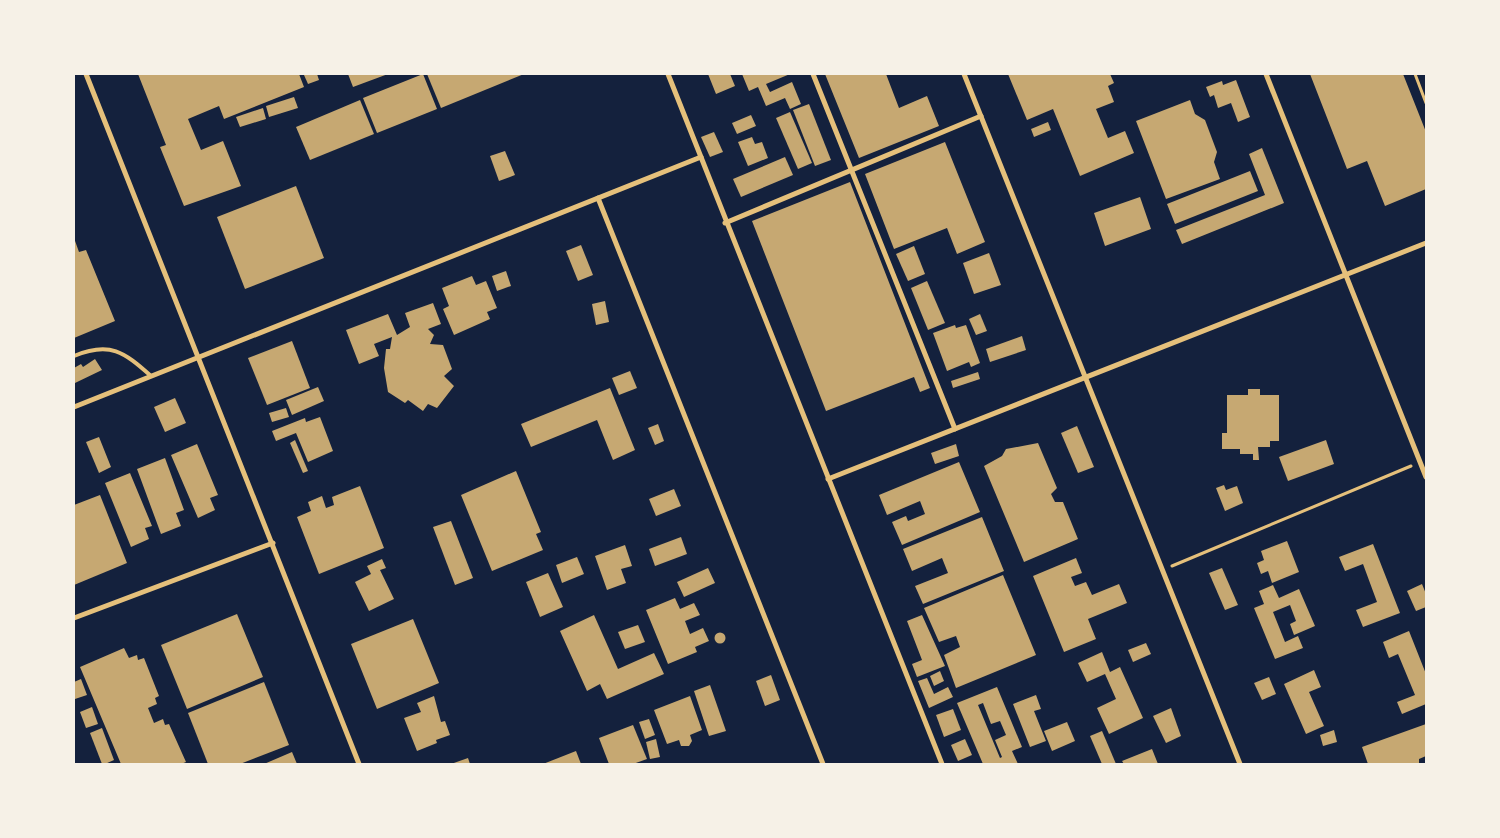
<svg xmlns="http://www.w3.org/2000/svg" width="1500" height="838" viewBox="0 0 1500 838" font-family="'Zilla Slab',serif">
	<rect width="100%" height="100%" fill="#14213d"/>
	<g fill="#c6a872" fill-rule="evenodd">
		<polygon points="138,74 299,74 304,87 224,119 219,106 188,119 201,150 223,141 241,186 184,206 160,147 166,145"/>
		<polygon points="306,74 317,74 319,80 308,84 304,75"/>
		<polygon points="348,74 388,74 353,87"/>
		<polygon points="423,74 437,109 377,133 363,98"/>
		<polygon points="427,74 524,74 441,108"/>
		<polygon points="708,74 730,74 735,86 716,94"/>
		<polygon points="742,74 790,74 766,84 770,92 792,82 801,104 790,109 785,98 766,106 758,87 749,91"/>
		<polygon points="825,74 886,74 899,108 927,96 939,126 859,158"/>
		<polygon points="1008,74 1110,74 1114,83 1108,86 1114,102 1096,109 1108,138 1125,131 1134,153 1080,176 1053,109 1027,120"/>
		<polygon points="1310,74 1403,74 1426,132 1426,189 1385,206 1367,161 1347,169"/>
		<polygon points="1236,80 1250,117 1238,122 1231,103 1218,108 1214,95 1210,97 1206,87 1222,81 1223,85"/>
		<polygon points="294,97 298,108 269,117 266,106"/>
		<polygon points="360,100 374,134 310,160 296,127"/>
		<polygon points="1190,100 1195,114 1205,120 1217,152 1214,162 1220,179 1166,199 1136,121"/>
		<polygon points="809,104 831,160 815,166 793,110"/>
		<polygon points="263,108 266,119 240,127 236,117"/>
		<polygon points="790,112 812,163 798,169 776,118"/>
		<polygon points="751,115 756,126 737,134 732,123"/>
		<polygon points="1048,122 1051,130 1034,137 1031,129"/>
		<polygon points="714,132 723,152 710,157 701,137"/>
		<polygon points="752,137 755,144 762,142 768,158 748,166 738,142"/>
		<polygon points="945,142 985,242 957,254 947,228 894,249 865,174"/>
		<polygon points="1262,148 1284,203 1182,244 1176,230 1265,195 1249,154"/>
		<polygon points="505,151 515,175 499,181 490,156"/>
		<polygon points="785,157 793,175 741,197 733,179"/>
		<polygon points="1250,171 1258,191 1175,224 1167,204"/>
		<polygon points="850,182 930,388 920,392 914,377 826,411 752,221"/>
		<polygon points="296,186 324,258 245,289 217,217"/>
		<polygon points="1140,197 1151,229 1105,246 1094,213"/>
		<polygon points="74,238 79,252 86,250 115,321 74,338"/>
		<polygon points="581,245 593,275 578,281 566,251"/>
		<polygon points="914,246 925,274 908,281 896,254"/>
		<polygon points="989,253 1001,285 974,294 963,263"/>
		<polygon points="506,271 511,286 497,291 492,276"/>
		<polygon points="472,276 476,285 486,281 497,308 487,312 490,319 454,335 443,309 449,306 442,288"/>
		<polygon points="927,281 945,323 928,330 911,288"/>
		<polygon points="605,301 609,322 596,325 592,304"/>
		<polygon points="433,303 441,324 428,329 434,335 430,344 443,345 452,369 444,376 454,386 437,408 428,404 423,411 408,400 405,403 388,392 384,368 386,349 390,349 392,337 374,344 379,356 359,364 346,330 388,314 397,335 410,327 405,313"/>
		<polygon points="980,314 987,331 976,335 969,319"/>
		<polygon points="955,325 956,328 966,325 980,363 971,367 969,362 947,371 933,333"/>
		<polygon points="1022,336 1026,350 990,362 986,349"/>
		<polygon points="292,341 310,388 267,405 248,358"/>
		<polygon points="95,359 102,370 75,383 74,368 81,364 83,367"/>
		<polygon points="630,371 637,388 619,395 612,378"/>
		<polygon points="978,372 980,379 953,388 951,381"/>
		<polygon points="318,387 324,401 292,415 286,400"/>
		<polygon points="610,388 635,450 613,460 597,420 531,447 521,424"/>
		<polygon points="1248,389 1260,389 1260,395 1279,395 1279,441 1270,441 1270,447 1258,447 1259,460 1253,460 1253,454 1240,454 1240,449 1222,449 1222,433 1227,433 1227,395 1248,395"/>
		<polygon points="175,398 186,423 165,432 154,407"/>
		<polygon points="286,408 289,417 272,422 269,413"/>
		<polygon points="320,417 333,451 308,462 296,433 276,441 272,431 305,418 306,422"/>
		<polygon points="658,424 664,441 655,445 648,428"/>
		<polygon points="1077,426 1094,467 1078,473 1061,433"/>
		<polygon points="99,437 111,467 99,473 86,442"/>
		<polygon points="295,440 308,471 303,473 290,443"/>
		<polygon points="1326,440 1334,464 1288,481 1279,457"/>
		<polygon points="1038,443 1057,488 1051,494 1055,502 1063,502 1078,539 1024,562 984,466 1002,456 1006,449"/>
		<polygon points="197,444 218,495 210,498 215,510 198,518 171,455"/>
		<polygon points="956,444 959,456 935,464 931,453"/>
		<polygon points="165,458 184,510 176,513 181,526 161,534 137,469"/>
		<polygon points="959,462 980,512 902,545 892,522 906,516 908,521 925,514 920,501 887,515 879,495"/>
		<polygon points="516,471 541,532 536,534 543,550 492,571 461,495"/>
		<polygon points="130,473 152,526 145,528 149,539 131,547 105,483"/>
		<polygon points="1224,485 1226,490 1237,486 1243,503 1225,511 1216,488"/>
		<polygon points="360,486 384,548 319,574 297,517 311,511 308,502 322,496 326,508 334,505 332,497"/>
		<polygon points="674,489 681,506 656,516 649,499"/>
		<polygon points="100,495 127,563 74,585 74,505"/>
		<polygon points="982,517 1004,571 923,604 915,586 948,573 942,558 912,571 903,549"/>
		<polygon points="451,521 473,578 455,585 433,527"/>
		<polygon points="681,537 687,554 655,566 649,549"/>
		<polygon points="1287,541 1299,572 1272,583 1268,571 1261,574 1257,563 1264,560 1261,551"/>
		<polygon points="1373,544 1400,613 1363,627 1356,610 1377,602 1363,564 1345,571 1339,557"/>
		<polygon points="625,545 632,566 621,569 626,583 607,590 595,556"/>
		<polygon points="577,557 584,574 562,583 556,565"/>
		<polygon points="1076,558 1082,573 1071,577 1075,586 1086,582 1092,595 1119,584 1127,603 1088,619 1096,639 1064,652 1033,576"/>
		<polygon points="382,559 386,568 380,570 394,599 369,611 355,582 371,574 367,566"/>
		<polygon points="708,568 715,583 684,597 677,582"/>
		<polygon points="1222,568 1238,605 1225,610 1209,573"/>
		<polygon points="548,573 563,607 540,617 526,582"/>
		<polygon points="1003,575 1036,655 956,688 944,655 960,647 956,636 939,642 924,608"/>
		<polygon points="1422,584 1426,594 1426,607 1416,611 1407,591"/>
		<polygon points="1273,585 1279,598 1299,589 1315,626 1294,635 1290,624 1296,621 1290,605 1273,612 1285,642 1298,636 1303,648 1275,659 1254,608 1264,604 1259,591"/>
		<polygon points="675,598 680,609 694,603 700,615 685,621 690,634 703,628 709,641 695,647 697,652 668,664 646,610"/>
		<polygon points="237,614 263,677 187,709 161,645"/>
		<polygon points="594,615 618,669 654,653 664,674 607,699 600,684 587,691 560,631"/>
		<polygon points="922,615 945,666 917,677 912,664 922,660 907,621"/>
		<polygon points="413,619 439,683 377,709 351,644"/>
		<polygon points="638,625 645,642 625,649 618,632"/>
		<polygon points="1409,631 1426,674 1426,704 1402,714 1397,702 1415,695 1398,654 1389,658 1383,642"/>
		<circle cx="720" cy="638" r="5.5"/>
		<polygon points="1146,643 1151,654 1133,662 1128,650"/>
		<polygon points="124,648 129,658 137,655 138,660 144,658 159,696 155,698 157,704 148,708 154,723 163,719 165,725 169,724 186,762 181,764 121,764 80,667"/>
		<polygon points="1102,652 1110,672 1120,667 1143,718 1109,734 1097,708 1116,699 1105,674 1087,682 1078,663"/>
		<polygon points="1314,670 1321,687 1309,692 1324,726 1306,734 1284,684"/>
		<polygon points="940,671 944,681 934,686 930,676"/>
		<polygon points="771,675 780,700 765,706 756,681"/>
		<polygon points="1269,677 1276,694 1262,700 1254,683"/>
		<polygon points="927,678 934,694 948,687 953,697 929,708 918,681"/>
		<polygon points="81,679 87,695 75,699 74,682"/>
		<polygon points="264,682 289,745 240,764 208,764 188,713"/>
		<polygon points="710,685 726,731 709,736 694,691"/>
		<path d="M997 687 1022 747 1012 751 1018 764H983L957 703ZM983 703 991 724 1000 721 1006 735 995 740 1002 757 1000 758 978 705Z"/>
		<polygon points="1036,695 1041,709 1034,711 1046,741 1030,747 1013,704"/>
		<polygon points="434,696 441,722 445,721 450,735 436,740 437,743 417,751 404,718 421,712 417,703"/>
		<polygon points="690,696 702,730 690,735 692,741 689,746 681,746 679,740 667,744 654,710"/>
		<polygon points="92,707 98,724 86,728 80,712"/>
		<polygon points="1171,708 1181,736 1166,743 1153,716"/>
		<polygon points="953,709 961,730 944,737 936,715"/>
		<polygon points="649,719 655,735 645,739 639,722"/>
		<polygon points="1067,722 1075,741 1052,751 1044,731"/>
		<polygon points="1426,724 1426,756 1419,759 1419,764 1368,764 1362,747"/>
		<polygon points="633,725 647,759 633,764 609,764 599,738"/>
		<polygon points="102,728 114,760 105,764 102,764 90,733"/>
		<polygon points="1334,730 1337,742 1323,746 1320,735"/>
		<polygon points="1102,731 1108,745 1116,764 1102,764 1090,736"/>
		<polygon points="656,739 660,757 650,759 646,742"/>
		<polygon points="965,739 972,755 958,761 951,745"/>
		<polygon points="1152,749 1158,764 1124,764 1122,761"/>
		<polygon points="576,751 581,764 543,764"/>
		<polygon points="292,752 297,764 264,764"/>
		<polygon points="468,758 470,764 451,764"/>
	</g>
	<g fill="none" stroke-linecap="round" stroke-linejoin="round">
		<g stroke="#e5c07b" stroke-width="3">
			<polyline points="1415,74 1426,103"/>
			<polyline points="1172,566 1411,466"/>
		</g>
		<path stroke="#e5c07b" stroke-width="4" d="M74 356C110 341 124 352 151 376"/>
		<g stroke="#e5c07b" stroke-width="5">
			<polyline points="86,74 359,764"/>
			<polyline points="668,74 942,764"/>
			<polyline points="813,74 955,429"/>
			<polyline points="964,74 1240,764"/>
			<polyline points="1266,74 1426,477"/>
			<polyline points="598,198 823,764"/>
			<polyline points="725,223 981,116"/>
			<polyline points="74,407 701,157"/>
			<polyline points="828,479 1426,243"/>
			<polyline points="74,618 273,543"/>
		</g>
	</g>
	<rect width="1500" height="838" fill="none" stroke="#f6f1e7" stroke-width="150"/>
</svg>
